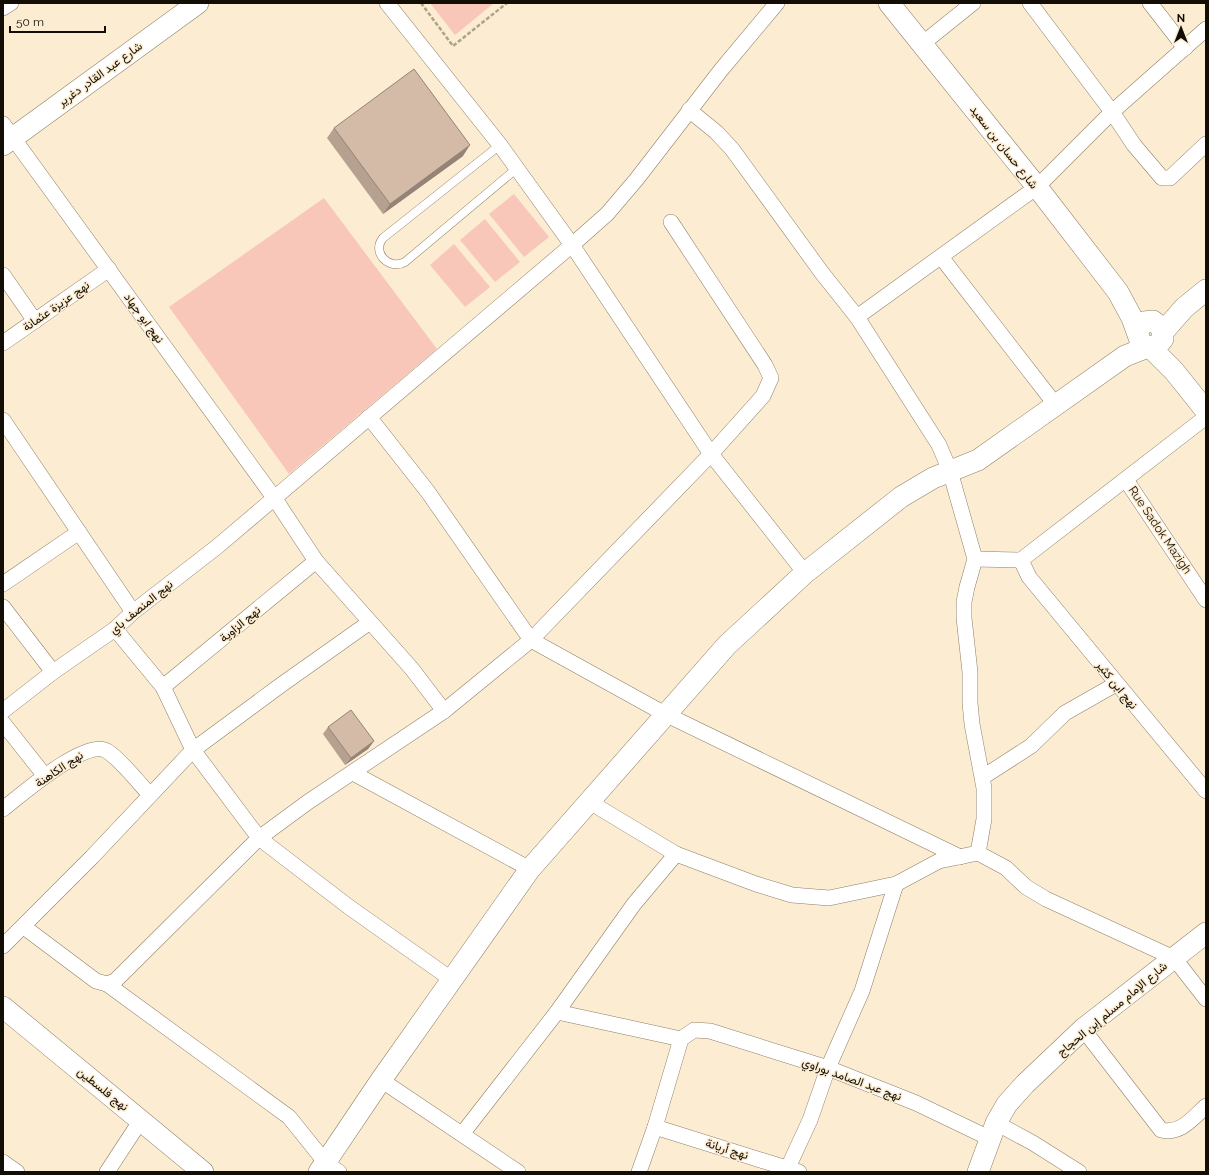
<svg xmlns="http://www.w3.org/2000/svg" width="1209" height="1175" viewBox="0 0 1209 1175" font-family="Raleway,Vazirmatn,sans-serif">
	<rect width="100%" height="100%" fill="#fcecd1"/>
	<g fill="#f8c7b9">
		<polygon points="430,3 494,3 455,35"/>
		<polygon points="514,194 549,237 524,257 489,214"/>
		<polygon points="324,198 437,349 289,474 169,307"/>
		<polygon points="485,219 520,262 495,282 460,240"/>
		<polygon points="454,244 490,287 465,307 430,265"/>
	</g>
	<g fill="none" stroke-linecap="round" stroke-linejoin="round">
		<g stroke="#8e8067" stroke-width="9">
			<path id="lane" d="M500 145 383 238C371 252 389 271 405 262L516 169"/>
		</g>
		<g stroke="#8e8067" stroke-width="16">
			<g id="street">
				<polyline points="777,3 721,70 636,180 607,214 572,245 711,454 805,573"/>
				<polyline points="1030,3 1112,112 1134,145 1162,178 1170,178 1206,144"/>
				<polyline points="1150,3 1185,48"/>
				<polyline points="3,8 11,3"/>
				<polyline points="922,44 973,3"/>
				<polyline points="689,110 716,132 732,149 822,273 857,317 939,445 950,471 975,559 967,587 964,602 964,618 970,672 970,703 972,724 984,788 984,819 978,853"/>
				<polyline points="3,124 275,499 316,561 412,669 444,711"/>
				<polyline points="941,257 1055,404"/>
				<polyline points="3,275 35,321"/>
				<polyline points="857,317 1037,187 1112,112 1206,29"/>
				<polyline points="3,343 109,269"/>
				<polyline points="369,417 428,492 531,640 665,714 960,857"/>
				<polyline points="1206,417 1021,560 1029,577 1206,791"/>
				<polyline points="3,420 133,612"/>
				<polyline points="1126,480 1206,600"/>
				<polyline points="975,559 1021,560"/>
				<polyline points="3,584 79,532"/>
				<polyline points="3,607 53,672"/>
				<polyline points="115,629 163,687 193,750 259,838 349,907 451,979"/>
				<polyline points="163,687 316,561"/>
				<polyline points="3,711 53,672 115,629 133,612 218,546 572,245 500,145 387,3"/>
				<polyline points="3,723 45,776"/>
				<polyline points="353,773 530,869"/>
				<polyline points="983,777 1031,746 1065,713 1116,684"/>
				<polyline points="588,801 676,854 756,884 792,895 829,898 896,884 939,861 978,853 1006,868 1026,887 1046,899 1174,958 1206,999"/>
				<path d="M3 809C21 795 86 738 107 751 120 759 139 783 150 795"/>
				<polyline points="24,927 96,981 107,984 115,981 259,838 308,802 444,711 531,640 711,454 763,396 771,378 765,365 671,222"/>
				<polyline points="3,946 92,857 193,750 281,685 370,622"/>
				<polyline points="107,984 289,1117 326,1163 339,1172"/>
				<polyline points="557,1012 681,1039"/>
				<path d="M1083 1029 1161 1130C1180 1135 1193 1118 1206 1106"/>
				<polyline points="381,1080 518,1172"/>
				<polyline points="996,1123 1033,1143 1079,1172"/>
				<polyline points="655,1127 799,1172"/>
				<polyline points="462,1134 557,1012 634,904 676,854"/>
				<polyline points="3,1162 17,1172"/>
				<polyline points="107,1172 141,1120"/>
				<polyline points="639,1172 655,1127 681,1039 694,1030 710,1031 828,1068 916,1103 989,1138"/>
				<polyline points="786,1172 810,1120 828,1068 862,991 896,884"/>
			</g>
		</g>
		<g stroke="#8e8067" stroke-width="22">
			<g id="secondary">
				<path d="M889 3 1037 187 1118 292 1132 318 1141 343C1149 349 1157 347 1163 339L1162 328 1153 321 1144 322 1137 332"/>
				<polyline points="3,145 198,3"/>
				<polyline points="1163,332 1184,308 1206,290"/>
				<polyline points="1150,347 1174,371 1206,411"/>
				<polyline points="3,1007 203,1172"/>
				<polyline points="319,1172 381,1080 530,869 727,645 805,573 901,497 933,478 978,460 1125,356 1148,347"/>
				<polyline points="978,1172 996,1123 1007,1104 1025,1084 1083,1029 1206,933"/>
			</g>
		</g>
		<polyline stroke="#aea28d" stroke-width="2.5" stroke-dasharray="4 2" stroke-linecap="butt" points="421,3 453,46 507,3"/>
		<use href="#lane" stroke="#fff" stroke-width="8"/>
		<use href="#street" stroke="#fff" stroke-width="15"/>
		<use href="#secondary" stroke="#fff" stroke-width="21"/>
	</g>
	<g fill="#b6a190">
		<polygon points="334,128 463,156 383,214 327,138"/>
		<polygon points="328,727 374,741 368,749 345,765 323,734"/>
	</g>
	<g fill="#948376">
		<polygon points="470,145 463,156 383,214 390,204"/>
		<polygon points="374,741 368,749 345,765 351,758"/>
	</g>
	<g fill="#d4bba8" stroke="#948376">
		<polygon points="414,69 470,145 390,204 334,128"/>
		<polygon points="351,710 374,741 351,758 328,727"/>
	</g>
	<g text-anchor="middle" stroke-width="3" stroke-linejoin="round" paint-order="stroke">
		<g font-size="12" fill="#130e05" stroke="#fcecd1">
			<text transform="translate(100 74) rotate(-36)" y="4">شارع عبد القادر دغرير</text>
			<text transform="translate(1004 147) rotate(52)" y="4">شارع حسان بن سعيد</text>
			<text transform="translate(56 306) rotate(-35)" y="4">نهج عزيزة عثمانة</text>
			<text transform="translate(144 318) rotate(54)" y="4">نهج ابو جهاد</text>
			<text transform="translate(1160 530) rotate(56)" y="4">Rue Sadok Mazigh</text>
			<text transform="translate(141 607) rotate(-39)" y="4">نهج المنصف باي</text>
			<text transform="translate(240 624) rotate(-40)" y="4">نهج الزاوية</text>
			<text transform="translate(1117 685) rotate(51)" y="4">نهج ابن كثير</text>
			<text transform="translate(59 769) rotate(-34)" y="4">نهج الكاهنة</text>
			<text transform="translate(1112 1009) rotate(-40)" y="4">شارع اﻹمام مسلم إبن الحجاج</text>
			<text transform="translate(852 1079) rotate(20)" y="4">نهج عبد الصامد بوراوي</text>
			<text transform="translate(103 1089) rotate(39)" y="4">نهج فلسطين</text>
			<text transform="translate(727 1149) rotate(17)" y="4">نهج أريانة</text>
		</g>
	</g>
	<rect width="1209" height="1175" fill="none" stroke="#130e05" stroke-width="8"/>
	<g transform="translate(1181 28)" stroke="#fcecd1" stroke-width="3" paint-order="stroke">
	<path d="M0-3L7 15L0 10L-7 15Z" fill="#130e05"/>
	<text y="-6" font-size="11" font-weight="bold" text-anchor="middle" fill="#130e05">N</text>
	</g>
	<path d="M10 26v6h95v-6" fill="none" stroke="#130e05" stroke-width="2"/>
	<text x="16" y="26" font-size="12" fill="#130e05" stroke="#fcecd1" stroke-width="3" paint-order="stroke">50 m</text>
</svg>
